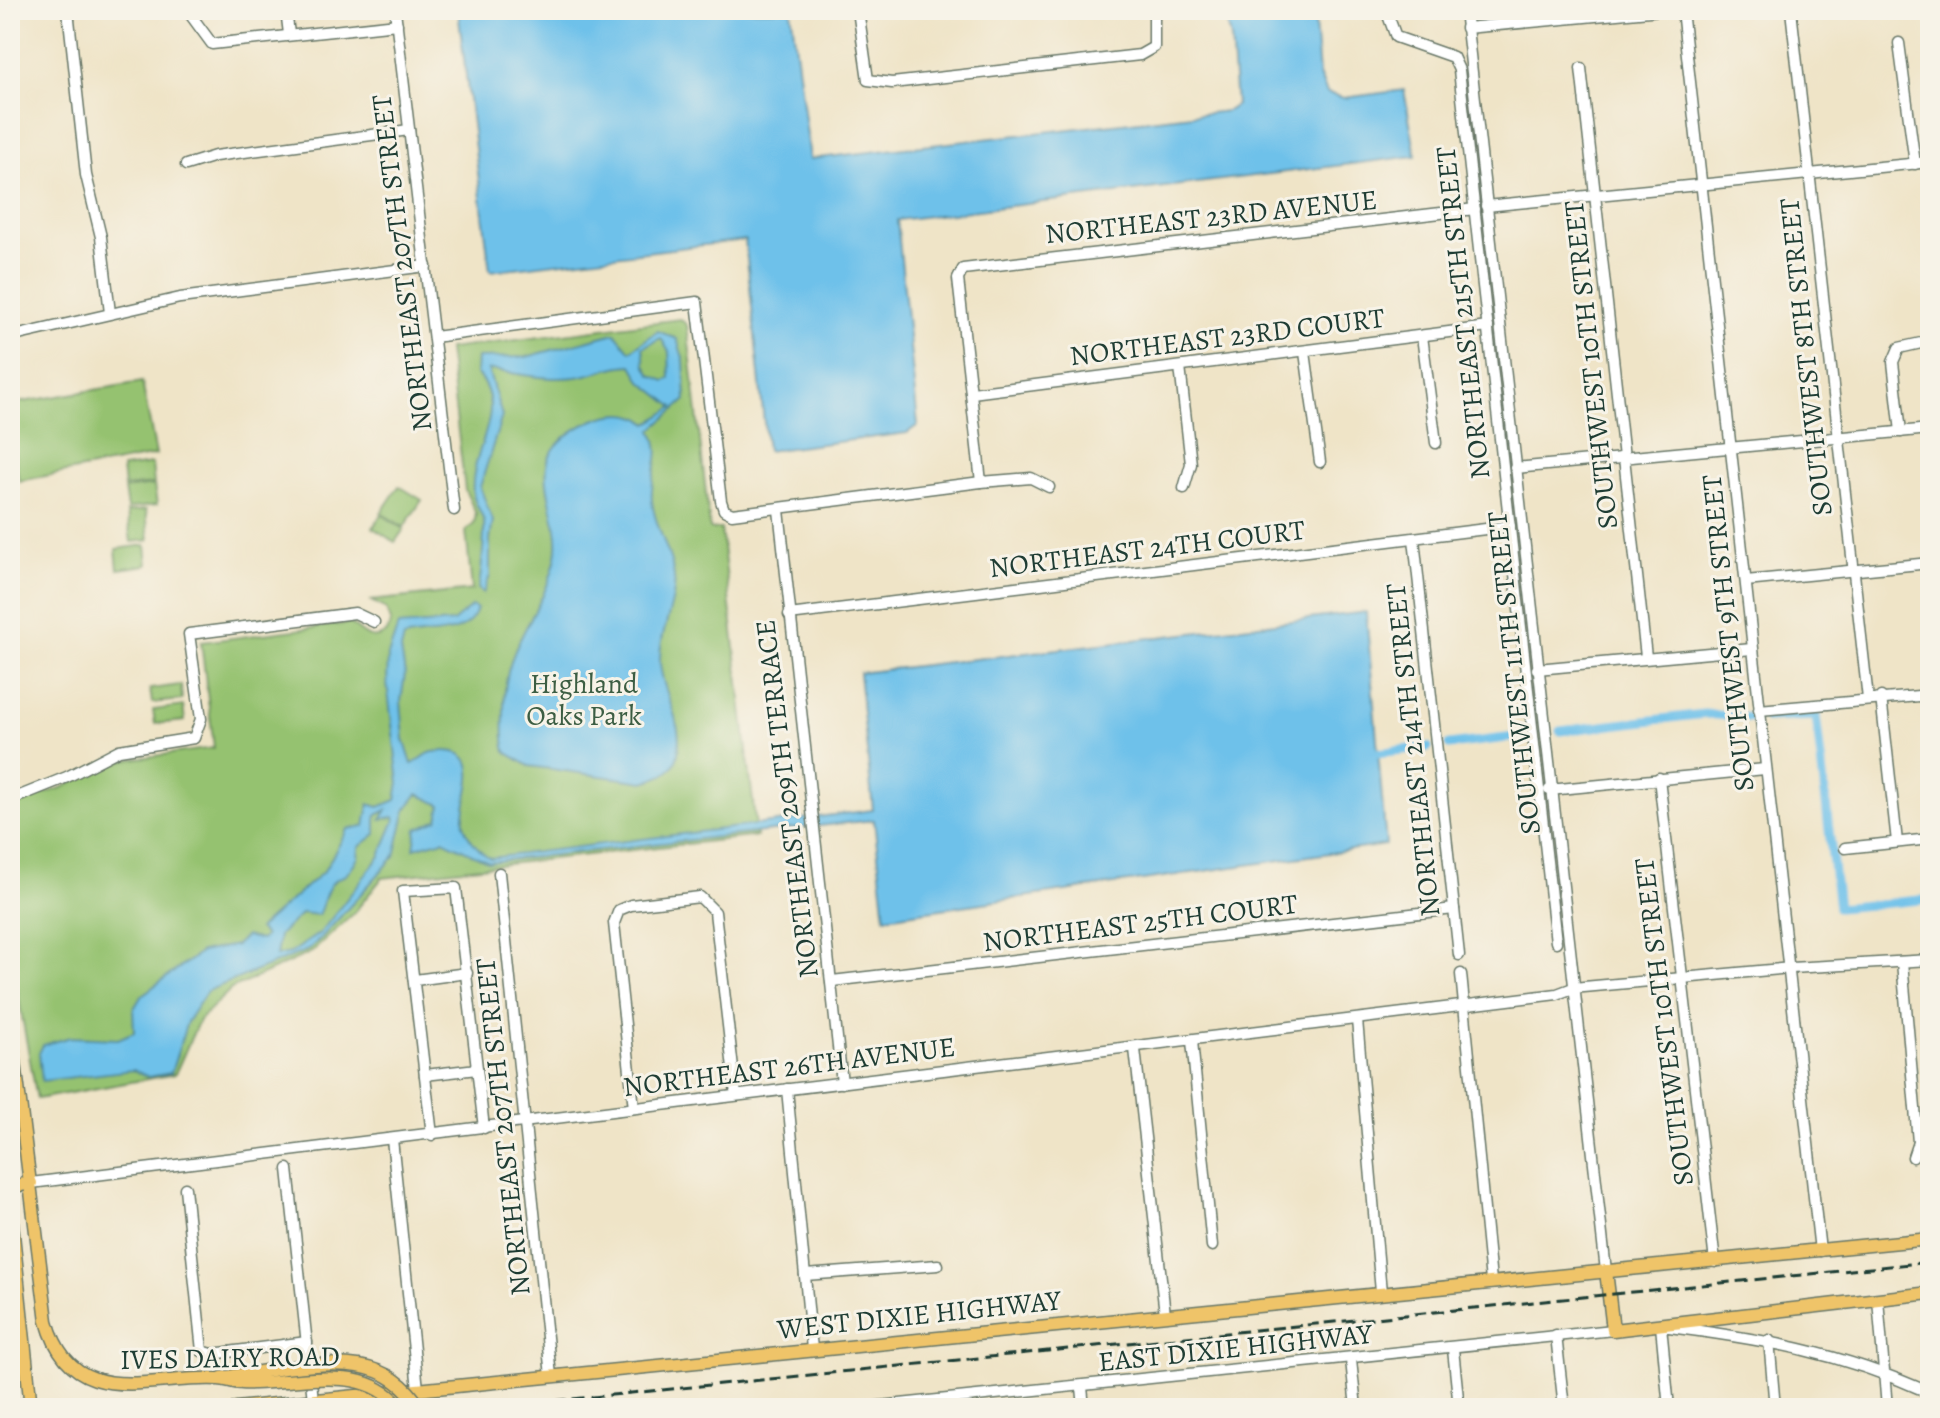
<svg xmlns="http://www.w3.org/2000/svg" width="1940" height="1418" viewBox="0 0 1940 1418" font-family="Alegreya,serif">
	<rect width="100%" height="100%" fill="#f7f3e8"/>
	<filter id="ink" filterUnits="userSpaceOnUse"><feTurbulence type="fractalNoise" baseFrequency=".0125" numOctaves="2"/><feDisplacementMap in="SourceGraphic" scale="16" xChannelSelector="R" yChannelSelector="G"/><feConvolveMatrix kernelMatrix="1 2 1 2 8 2 1 2 1" color-interpolation-filters="sRGB"/></filter>
	<filter id="wash" filterUnits="userSpaceOnUse"><feTurbulence type="fractalNoise" baseFrequency=".006" numOctaves="4" result="noise"/><feDisplacementMap in="SourceGraphic" scale="32" xChannelSelector="R" yChannelSelector="G"/><feGaussianBlur stdDeviation="1.8" result="paint"/><feColorMatrix in="noise" values="0 0 0 0 0 0 0 0 0 0 0 0 0 0 0 0 0 1.4 0 .05"/><feComposite in="paint" operator="in"/></filter>
	<g filter="url(#wash)">
		<rect width="100%" height="100%" fill="#efe4c7"/>
		<g fill="#95c270" stroke="#5a8052" stroke-width="2">
			<path d="M680 319 687 325 710 529H721L757 836 382 878 353 914 312 952 231 989 199 1020 175 1074 37 1099 10 951V805L64 787 102 763 214 748 201 642 350 623C362 632 371 645 387 632L391 621 386 609 371 601 472 590 466 531 474 524 476 514 465 490 448 349Z"/>
			<polygon points="142,382 156,455 19,481 10,433 10,404"/>
			<polygon points="152,464 154,484 124,487 122,468"/>
			<polygon points="154,485 157,505 127,509 124,489"/>
			<polygon points="399,486 422,500 404,527 381,513"/>
			<polygon points="146,510 149,540 131,542 127,512"/>
			<polygon points="381,514 404,529 395,542 373,528"/>
			<polygon points="146,545 148,565 118,569 116,549"/>
			<polygon points="181,685 182,700 152,703 150,689"/>
			<polygon points="183,706 185,721 155,724 153,710"/>
		</g>
		<g fill="#6ec1ea" stroke="#467f8f" stroke-width="2" fill-rule="evenodd">
			<polygon points="458,10 791,10 810,159 1227,111 1236,105 1231,38 1224,10 1314,10 1319,75 1327,93 1344,98 1404,90 1416,156 897,220 918,425 907,433 767,451 745,240 490,271"/>
			<path d="M658 331 677 339 684 361 686 400 652 430C666 456 649 475 652 501 655 531 678 561 674 590 671 616 659 636 660 663 662 696 686 722 677 758 673 773 658 778 644 782L529 766 506 752C502 737 504 724 504 709 503 640 544 616 556 556 562 527 543 495 547 465 551 433 622 396 648 424L674 407 641 381 632 365C613 365 596 374 576 377 545 381 519 373 488 370L502 416 480 487 493 521 490 539V576L483 593 478 589C481 582 485 529 484 522 482 512 474 504 473 493 469 448 511 412 476 373L477 358 526 357 615 333 630 351ZM661 338 669 352 670 378 665 381 651 375 645 365 643 347Z"/>
			<path d="M472 606 477 609C467 640 428 631 404 638L401 650 405 674 401 701 404 739 412 764C420 761 424 754 433 752 495 743 460 800 464 824 466 836 480 852 490 858L873 810 859 673 1366 612 1386 845 885 917 874 820 489 862 443 840 414 848 417 829 438 819 441 805 418 794 406 809 395 856 322 937 308 950 207 991 187 1022 171 1073 149 1077 133 1070 42 1081 39 1053 43 1045 70 1037 118 1039 134 1032 133 1010 142 995 201 952 236 945 246 936 261 940 265 936 258 929 324 871 348 829 365 826 369 804 379 807 396 800 399 783 387 683 388 655 398 626 453 622ZM387 810 381 819 394 817 395 820 380 856 321 932 291 953 276 956 279 935 302 913 318 915C327 897 325 881 346 875L358 858 359 847 376 834V815Z"/>
		</g>
		<g fill="none" stroke-linecap="round" stroke-linejoin="round">
			<g stroke="#6ec1ea" stroke-width="9">
				<polyline points="1766,718 1816,716 1838,908 1930,899"/>
				<polyline points="1560,731 1704,714 1755,718"/>
				<polyline points="1449,745 1515,737"/>
				<polyline points="1368,754 1428,747"/>
			</g>
		</g>
	</g>
	<g filter="url(#ink)">
		<g fill="none" stroke-linecap="round" stroke-linejoin="round">
			<g stroke="#687767" stroke-width="13">
				<g id="minor">
					<polyline points="68,10 86,175 101,237 110,313"/>
					<polyline points="187,10 212,44 397,24"/>
					<polyline points="286,10 289,34"/>
					<polyline points="395,10 454,510"/>
					<polyline points="858,10 868,80 892,83 1140,55 1154,47 1154,10"/>
					<polyline points="1386,10 1396,37 1453,57 1459,70 1556,942"/>
					<polyline points="1465,10 1606,1271"/>
					<polyline points="1682,10 1820,1251"/>
					<polyline points="1791,10 1868,699"/>
					<polyline points="10,11 18,10"/>
					<polyline points="1466,28 1660,10"/>
					<polyline points="1899,43 1915,164"/>
					<polyline points="1581,68 1646,657"/>
					<polyline points="186,165 215,156 409,130"/>
					<polyline points="1486,206 1930,162"/>
					<polyline points="1422,336 1436,443"/>
					<polyline points="10,337 180,298 426,266"/>
					<polyline points="434,337 697,302 721,501 724,510 732,514 981,482 1031,478 1049,487"/>
					<polyline points="1305,352 1320,462"/>
					<polyline points="1180,367 1191,464 1184,488"/>
					<polyline points="972,393 1488,327"/>
					<polyline points="1901,432 1893,362 1899,348 1930,341"/>
					<polyline points="1515,468 1930,429"/>
					<polyline points="981,482 958,279 963,269 1475,209"/>
					<polyline points="779,510 842,1083"/>
					<polyline points="1414,539 1459,955"/>
					<polyline points="1746,581 1930,563"/>
					<polyline points="789,615 1510,526"/>
					<polyline points="1537,669 1752,649"/>
					<polyline points="1881,697 1897,842"/>
					<polyline points="1759,710 1930,695"/>
					<polyline points="1659,778 1715,1262"/>
					<polyline points="1549,790 1765,769"/>
					<polyline points="10,800 67,777 119,750 194,738 201,719 189,634 355,613 374,622"/>
					<polyline points="1845,848 1930,839"/>
					<polyline points="499,873 551,1376"/>
					<polyline points="1902,962 1918,1142 1913,1157"/>
					<polyline points="1461,974 1491,1281"/>
					<polyline points="415,980 467,973"/>
					<polyline points="832,981 1454,909"/>
					<polyline points="1357,1020 1381,1292"/>
					<polyline points="1192,1041 1212,1246"/>
					<polyline points="1135,1049 1165,1314"/>
					<polyline points="425,1075 477,1069"/>
					<polyline points="787,1089 812,1349"/>
					<polyline points="634,1108 614,923 619,910 631,905 700,897 715,912 736,1095"/>
					<polyline points="432,1135 403,891 456,888 484,1128"/>
					<polyline points="392,1139 418,1389"/>
					<polyline points="288,1169 313,1400"/>
					<polyline points="31,1183 1557,994 1573,988 1791,968 1930,960"/>
					<polyline points="185,1188 202,1351 212,1354 307,1342"/>
					<polyline points="805,1275 938,1265"/>
					<polyline points="1878,1299 1887,1408"/>
					<polyline points="1556,1335 1564,1408"/>
					<polyline points="1769,1340 1775,1408"/>
					<polyline points="1453,1349 1459,1408"/>
					<polyline points="1351,1360 1356,1408"/>
					<polyline points="1082,1387 1084,1408"/>
					<polyline points="861,1408 1613,1330"/>
					<path d="M1669 1408 1661 1326C1759 1338 1840 1352 1930 1393"/>
				</g>
			</g>
			<g stroke="#687767" stroke-width="15">
				<g id="major">
					<path d="M10 1022 47 1321C72 1413 152 1375 218 1379 226 1379 234 1383 242 1383 257 1384 271 1382 285 1381"/>
					<polyline points="10,1187 31,1183"/>
					<polyline points="10,1205 31,1408"/>
					<polyline points="1606,1271 1613,1330 1930,1293"/>
					<polyline points="222,1378 284,1368"/>
					<polyline points="236,1408 1930,1239"/>
				</g>
			</g>
			<use href="#minor" stroke="#fff" stroke-width="10"/>
			<use href="#major" stroke="#efc469" stroke-width="12"/>
			<polyline stroke="#1f3d34" stroke-width="3" stroke-dasharray="12 6" stroke-linecap="butt" points="483,1408 1930,1262"/>
			<g stroke="#687767" stroke-width="15" stroke-linecap="butt">
				<g id="major-bridge">
					<path d="M284 1368C336 1362 389 1356 420 1408"/>
					<path d="M285 1381C328 1378 371 1371 401 1408"/>
				</g>
			</g>
			<use href="#major-bridge" stroke="#efc469" stroke-width="12"/>
		</g>
	</g>
	<g text-anchor="middle" stroke-width="6" stroke-linejoin="round" paint-order="stroke">
		<g font-size="28" fill="#1f3d34" stroke="#f7f3e8">
			<text transform="translate(1211 216) rotate(-6)" y="10">NORTHEAST 23RD AVENUE</text>
			<text transform="translate(401 263) rotate(-97)" y="10">NORTHEAST 207TH STREET</text>
			<text transform="translate(1462 313) rotate(-96)" y="10">NORTHEAST 215TH STREET</text>
			<text transform="translate(1227 336) rotate(-7)" y="10">NORTHEAST 23RD COURT</text>
			<text transform="translate(1805 357) rotate(-96)" y="10">SOUTHWEST 8TH STREET</text>
			<text transform="translate(1590 365) rotate(-96)" y="10">SOUTHWEST 10TH STREET</text>
			<text transform="translate(1147 548) rotate(-7)" y="10">NORTHEAST 24TH COURT</text>
			<text transform="translate(1727 633) rotate(-96)" y="10">SOUTHWEST 9TH STREET</text>
			<text transform="translate(1513 673) rotate(-96)" y="10">SOUTHWEST 11TH STREET</text>
			<text transform="translate(1412 750) rotate(-96)" y="10">NORTHEAST 214TH STREET</text>
			<text transform="translate(786 799) rotate(-97)" y="10">NORTHEAST 209TH TERRACE</text>
			<text transform="translate(1140 922) rotate(-7)" y="10">NORTHEAST 25TH COURT</text>
			<text transform="translate(1663 1022) rotate(-97)" y="10">SOUTHWEST 10TH STREET</text>
			<text transform="translate(789 1066) rotate(-7)" y="10">NORTHEAST 26TH AVENUE</text>
			<text transform="translate(502 1127) rotate(-96)" y="10">NORTHEAST 207TH STREET</text>
			<text transform="translate(919 1314) rotate(-6)" y="10">WEST DIXIE HIGHWAY</text>
			<text transform="translate(1235 1347) rotate(-6)" y="10">EAST DIXIE HIGHWAY</text>
			<text transform="translate(230 1357) rotate(-1)" y="10">IVES DAIRY ROAD</text>
		</g>
		<g font-size="28" fill="#3c5e43" stroke="#f7f3e8">
			<text x="584" y="693">Highland<tspan x="584" dy="32">Oaks Park</tspan></text>
		</g>
	</g>
	<rect width="1940" height="1418" fill="none" stroke="#f7f3e8" stroke-width="40"/>
</svg>
